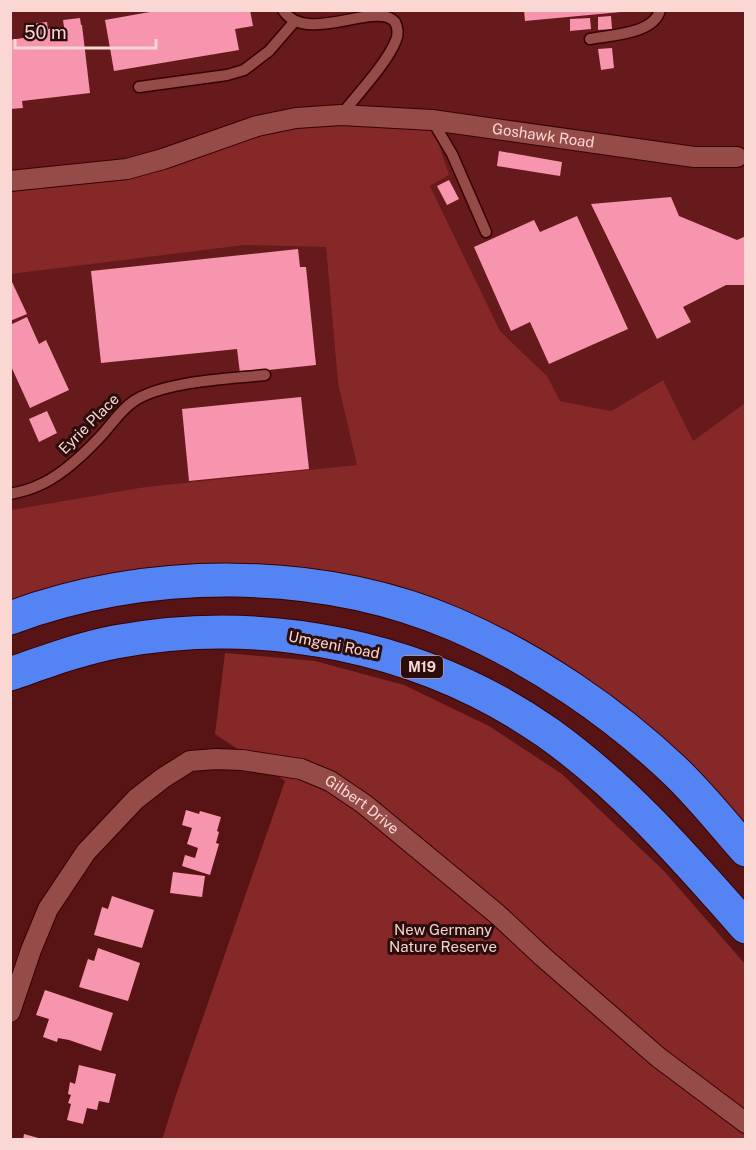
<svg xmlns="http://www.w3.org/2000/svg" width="756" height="1150" viewBox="0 0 756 1150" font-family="'Public Sans',sans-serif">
	<rect width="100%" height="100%" fill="#581314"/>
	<g fill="#671a1c">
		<polygon points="11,11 745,11 745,403 692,442 662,380 611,411 560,401 547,376 500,331 430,186 449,175 162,161 11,183"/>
		<polygon points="245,245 326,247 338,383 358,466 145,487 11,510 11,274"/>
	</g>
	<g fill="#862828">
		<polygon points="296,120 431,121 449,175 430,186 500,331 547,376 560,401 611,411 663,380 693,441 745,403 745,846 492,639 225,579 11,617 11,510 145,487 357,465 338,383 326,247 245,245 11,274 11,183 42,180"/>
		<polygon points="225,653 315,661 404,685 489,726 562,774 664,871 745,964 745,1139 162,1140 176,1095 285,781 215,734"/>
	</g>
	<g fill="#f695ad">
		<polygon points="161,10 250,10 253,26 235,29 239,50 114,71 105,20"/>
		<polygon points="524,10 621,10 621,12 525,21"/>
		<polygon points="611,16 612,29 598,30 598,17"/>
		<polygon points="80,18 81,25 82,25 90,93 22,101 23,108 10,109 10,40 30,37 30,24 47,22 48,29 64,27 63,20"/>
		<polygon points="590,18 591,29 570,31 570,19"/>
		<polygon points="612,48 614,68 601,70 598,49"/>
		<polygon points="499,151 562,162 560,176 497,166"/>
		<polygon points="449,180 459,199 447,205 437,186"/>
		<polygon points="671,197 679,216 737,240 746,236 746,285 726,285 683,307 691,322 657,339 591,204"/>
		<polygon points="577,216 628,329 549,364 530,322 511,331 474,247 534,220 540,232"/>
		<polygon points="298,249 300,267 306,267 316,365 240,373 237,349 101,363 91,271"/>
		<polygon points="12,282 27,314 10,321 10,283"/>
		<polygon points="27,317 39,344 46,340 69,390 30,408 10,364 10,325"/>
		<polygon points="301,397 309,469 189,481 182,409"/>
		<polygon points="47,411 57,433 39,442 29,419"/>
		<polygon points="186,810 199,814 200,811 221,817 217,831 219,832 216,843 219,844 210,875 182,866 185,855 195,858 198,848 187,844 192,828 182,825"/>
		<polygon points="173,872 205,876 202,897 170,893"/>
		<polygon points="112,896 154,910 142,948 94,935 102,907 108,909"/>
		<polygon points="98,948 140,963 128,1001 79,987 88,959 94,961"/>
		<polygon points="45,990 113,1013 101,1051 69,1040 58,1038 57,1042 43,1037 49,1019 36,1015"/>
		<polygon points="79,1065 116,1074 109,1103 99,1101 97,1110 87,1108 83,1124 67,1120 71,1104 68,1103 71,1095 68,1094 70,1082 75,1084"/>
		<polygon points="24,1134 42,1139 42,1140 23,1140"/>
	</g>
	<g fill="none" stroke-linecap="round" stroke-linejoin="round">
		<g stroke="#350204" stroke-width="13">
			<g id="service">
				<path d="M283 10C305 46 377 0 395 22 398 28 399 33 396 40 388 62 357 95 341 115"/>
				<path d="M590 39C611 35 654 34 660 10"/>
				<polyline points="139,87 227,75 244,70 269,51 295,21"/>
				<polyline points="432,120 452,154 486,232"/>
				<path d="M10 494C19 492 29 490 37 486 60 477 82 456 99 438 111 426 119 411 134 401 164 381 229 379 265 375"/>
			</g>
		</g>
		<g stroke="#350204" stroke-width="22">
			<g id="minor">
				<path id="s1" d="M10 181 127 169 163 159 257 126 296 118 341 115 432 120 694 157H737"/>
				<path id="s2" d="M10 1012 31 950 48 909 86 852 136 799 163 778 190 761 216 759 242 760 301 769 330 781 364 804 497 914 542 956 658 1057 746 1123"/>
			</g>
		</g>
		<g stroke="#350204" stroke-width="35">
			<g id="motorway">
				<path d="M10 618C148 567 318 566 454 624 535 659 612 711 676 772 701 796 723 824 746 850"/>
				<path d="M10 674C45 662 79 649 115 642 264 614 424 646 548 733 624 787 685 858 746 927"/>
			</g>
		</g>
		<use href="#service" stroke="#954b47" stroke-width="10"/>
		<use href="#minor" stroke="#954b47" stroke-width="20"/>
		<use href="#motorway" stroke="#5484f4" stroke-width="33"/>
	</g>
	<g text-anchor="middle" stroke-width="6" stroke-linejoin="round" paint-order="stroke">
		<rect fill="#2b0d0c" stroke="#bc9a97" stroke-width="1.5" x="401" y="656" width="42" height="22" rx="4.5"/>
		<g font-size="14" font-weight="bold" fill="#fad7d3">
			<text x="422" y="672">M19</text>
		</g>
		<g font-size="15" fill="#fad7d3" stroke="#2b0d0c">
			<text dy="5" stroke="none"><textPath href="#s1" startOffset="543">Goshawk Road</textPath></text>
			<text transform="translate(89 424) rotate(-45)" y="5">Eyrie Place</text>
			<text transform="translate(334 645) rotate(11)" y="5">Umgeni Road</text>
			<text dy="5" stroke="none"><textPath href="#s2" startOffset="500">Gilbert Drive</textPath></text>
		</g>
		<g font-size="15" fill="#f3d4d1" stroke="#2b0d0c">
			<text x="443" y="935">New Germany<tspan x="443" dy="17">Nature Reserve</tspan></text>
		</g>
	</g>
	<rect width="756" height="1150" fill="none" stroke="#fad7d3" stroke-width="24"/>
	<path d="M15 39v9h141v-9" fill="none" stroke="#fad7d3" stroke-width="3"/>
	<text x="24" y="39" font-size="18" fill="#fad7d3" stroke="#2b0d0c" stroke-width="4.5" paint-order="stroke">50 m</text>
</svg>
